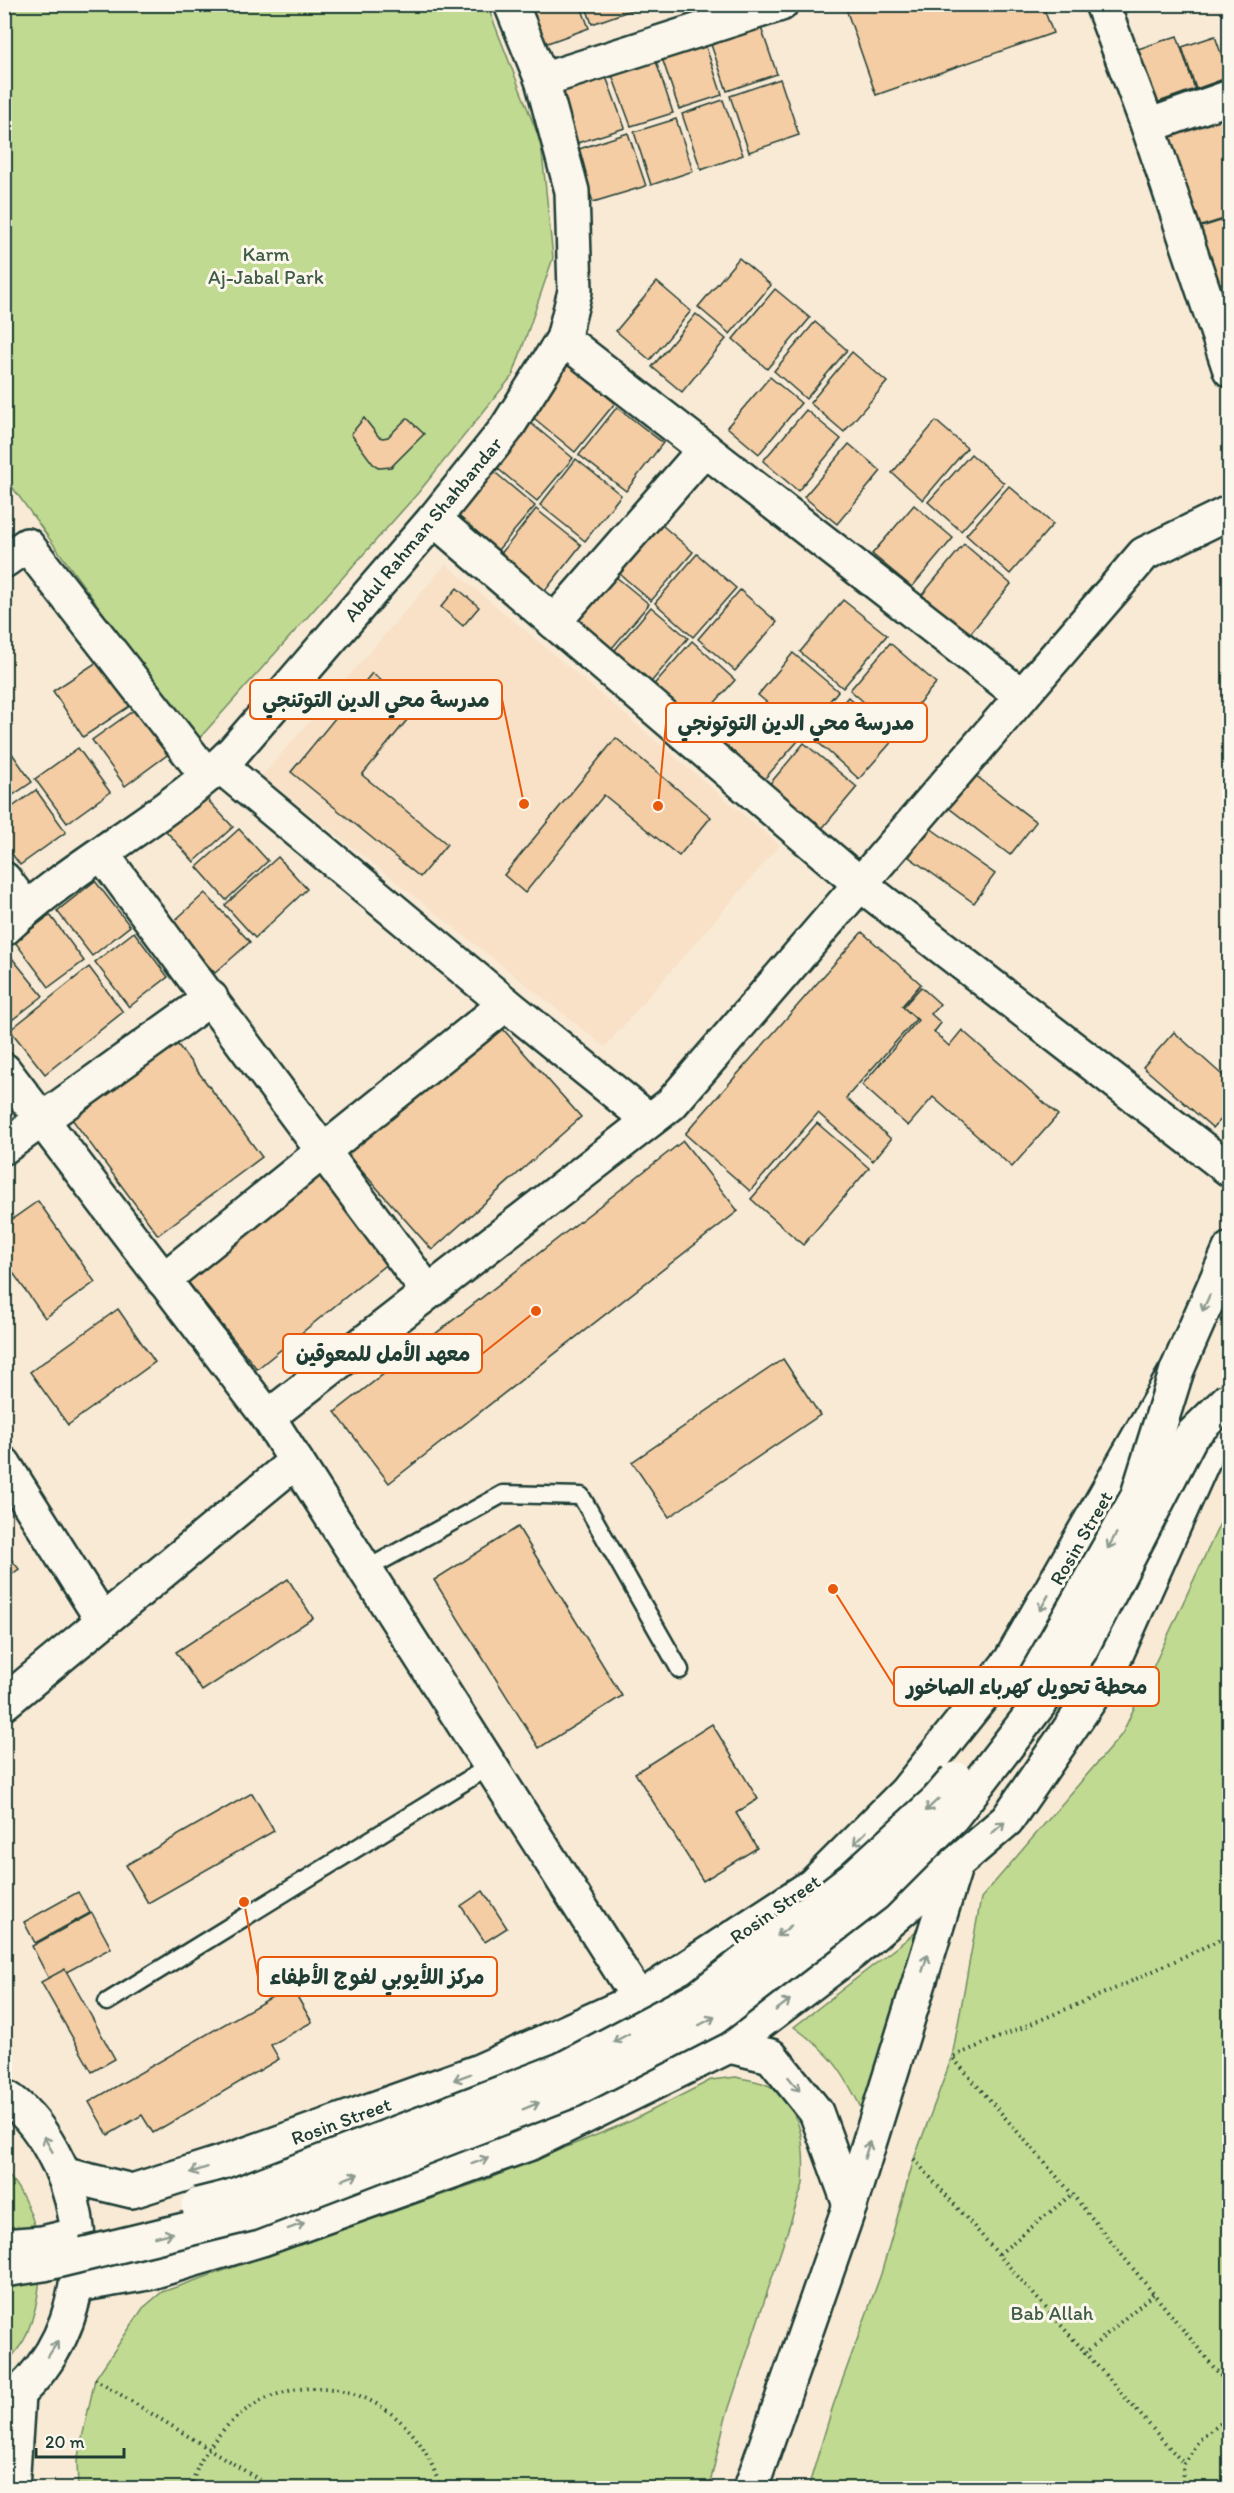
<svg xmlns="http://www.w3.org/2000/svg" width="1234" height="2493" viewBox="0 0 1234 2493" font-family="Itim,'Playpen Sans Arabic',sans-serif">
	<rect width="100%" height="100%" fill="#f9ead6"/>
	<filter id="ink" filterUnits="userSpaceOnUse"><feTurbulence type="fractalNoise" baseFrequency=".0167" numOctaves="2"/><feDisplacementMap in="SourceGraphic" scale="12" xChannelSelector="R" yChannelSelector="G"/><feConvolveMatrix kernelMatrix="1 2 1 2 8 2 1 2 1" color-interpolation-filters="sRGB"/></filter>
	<g filter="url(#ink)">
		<polygon fill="#f8e1c7" points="446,564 780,845 605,1047 262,776"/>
		<g fill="#c0da91" stroke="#708c62" stroke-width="1.5">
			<polygon points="4,5 487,5 541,143 553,258 513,375 418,493 196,742 5,477"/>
			<polygon points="1229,1504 1229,2488 808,2488 833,2406 881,2274 914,2159 952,2057 981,1898 1122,1734"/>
			<path d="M920 1929 863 2112C842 2069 832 2055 794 2027Z"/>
			<path d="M736 2077C746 2080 763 2081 771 2087 804 2112 805 2148 803 2184L725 2420 709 2488H78L77 2461 95 2379 143 2308 162 2292 485 2180 631 2121 711 2080Z"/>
			<path d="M5 2171C45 2217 49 2281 26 2336 22 2346 11 2357 5 2366Z"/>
		</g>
		<g fill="#f5cda4" stroke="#1f3d34" stroke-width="1.5">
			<polygon points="527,4 580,4 589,28 542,45"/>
			<polygon points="585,4 636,4 637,8 592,24"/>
			<polygon points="850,4 1042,4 1053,33 876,95 845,6"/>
			<polygon points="1117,4 1148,4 1120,14"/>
			<polygon points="757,16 777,74 727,91 707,33"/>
			<polygon points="1177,36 1195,89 1153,104 1135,50"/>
			<polygon points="1215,36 1229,77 1196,89 1182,47"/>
			<polygon points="703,38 722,95 679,109 660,52"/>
			<polygon points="654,55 673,113 631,126 610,70"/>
			<polygon points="605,74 625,128 574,144 556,91"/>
			<polygon points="780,79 799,135 749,152 730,96"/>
			<polygon points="723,100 743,155 701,170 682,114"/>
			<polygon points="1222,114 1230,137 1230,172 1226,173 1230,182 1230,217 1195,228 1164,132"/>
			<polygon points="676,119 693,171 651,185 634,132"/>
			<polygon points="628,133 646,186 593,202 576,150"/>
			<polygon points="1230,218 1230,281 1213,286 1195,229"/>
			<polygon points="739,258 771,285 730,334 698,307"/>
			<polygon points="657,282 691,311 650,360 616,331"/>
			<polygon points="775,289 810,318 767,369 733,339"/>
			<polygon points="696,314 726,339 682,392 652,367"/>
			<polygon points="815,322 847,350 806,399 774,371"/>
			<polygon points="852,352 887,382 844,432 810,403"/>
			<polygon points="563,361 615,403 575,452 524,410"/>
			<polygon points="770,377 801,403 759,454 727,427"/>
			<polygon points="617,407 663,443 626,491 579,455"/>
			<polygon points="806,410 841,439 798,491 763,461"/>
			<polygon points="364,418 379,437 383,438 388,437 407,418 424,434 391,467 380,468 373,464 351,434"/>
			<polygon points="527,420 573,458 537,501 492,464"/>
			<polygon points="936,421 967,448 923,500 892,473"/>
			<polygon points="849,444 881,471 837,524 804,497"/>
			<polygon points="971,454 1004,483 961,531 928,502"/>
			<polygon points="576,459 621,495 585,541 540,505"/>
			<polygon points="491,469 535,506 492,557 448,520"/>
			<polygon points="1009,486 1053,524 1010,574 966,535"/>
			<polygon points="914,505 953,538 912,587 872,554"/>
			<polygon points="536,509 581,545 541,596 496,560"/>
			<polygon points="655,519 693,552 651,601 613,568"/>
			<polygon points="964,544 1011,584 969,635 922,595"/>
			<polygon points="697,554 736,588 693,637 655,603"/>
			<polygon points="610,572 649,604 607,654 568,621"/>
			<polygon points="457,588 479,607 463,626 441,607"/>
			<polygon points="740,590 777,622 735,671 698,639"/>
			<polygon points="843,600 887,635 843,688 800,652"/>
			<polygon points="651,607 688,638 647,687 610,656"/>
			<polygon points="692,641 735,680 693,727 650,689"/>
			<polygon points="890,643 936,683 896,730 850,690"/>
			<polygon points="793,653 838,691 803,733 758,695"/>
			<polygon points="106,656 136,702 83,737 53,691"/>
			<polygon points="372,673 416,709 362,775 447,844 420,877 291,772"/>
			<polygon points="848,697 895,738 859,779 812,737"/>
			<polygon points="141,705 174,750 125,786 92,740"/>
			<polygon points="758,705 798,741 759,785 719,749"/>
			<polygon points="616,738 711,817 679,856 604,795 525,893 504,875"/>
			<polygon points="4,742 32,782 4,801"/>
			<polygon points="804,743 857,787 820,831 768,786"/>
			<polygon points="78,748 110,792 67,823 35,779"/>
			<polygon points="971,772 1036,822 1010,855 945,805"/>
			<polygon points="36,790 66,832 20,865 4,843 4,813"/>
			<polygon points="204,796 233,827 194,862 166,831"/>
			<polygon points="930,828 995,874 974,903 909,857"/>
			<polygon points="239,829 268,861 226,900 197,867"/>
			<polygon points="278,857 307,889 255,938 225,905"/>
			<polygon points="95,881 130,926 92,956 57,911"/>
			<polygon points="205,893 250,942 215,973 171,924"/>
			<polygon points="50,915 84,961 49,987 15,942"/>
			<polygon points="134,932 168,977 129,1007 95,962"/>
			<polygon points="862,932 921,984 902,1006 916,1019 846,1098 891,1139 873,1161 818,1113 750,1191 685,1134"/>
			<polygon points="7,952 43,996 8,1023 4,1019 4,954"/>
			<polygon points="89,967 123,1012 45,1074 10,1030"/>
			<polygon points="921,987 940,1004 931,1014 941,1023 934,1032 949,1046 962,1030 1058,1115 1012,1167 933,1097 908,1126 862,1085 918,1020 903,1007"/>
			<polygon points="494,1019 581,1117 432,1250 345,1152"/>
			<polygon points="1174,1032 1230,1082 1230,1110 1213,1128 1143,1067"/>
			<polygon points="169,1033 262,1157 158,1235 66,1111"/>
			<polygon points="817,1123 869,1168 803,1245 751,1199"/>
			<polygon points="683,1141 738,1211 389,1483 335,1412"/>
			<polygon points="313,1166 389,1262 257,1369 181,1273"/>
			<polygon points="38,1201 95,1282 45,1318 4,1260 4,1225"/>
			<polygon points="118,1309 155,1362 68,1425 30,1372"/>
			<polygon points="783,1359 820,1415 669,1517 632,1462"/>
			<polygon points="518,1527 622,1696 539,1748 434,1580"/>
			<polygon points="4,1550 19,1569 4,1580"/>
			<polygon points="288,1579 313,1618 202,1691 176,1652"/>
			<polygon points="712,1724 758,1799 736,1813 757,1848 703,1881 635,1773"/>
			<polygon points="252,1793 274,1831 148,1903 126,1865"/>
			<polygon points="483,1891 507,1928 485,1942 461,1906"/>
			<polygon points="78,1892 90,1913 35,1943 24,1922"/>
			<polygon points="92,1913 111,1948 50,1981 32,1946"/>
			<polygon points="65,1969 115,2059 92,2072 41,1982"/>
			<polygon points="291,1986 312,2022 271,2045 279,2059 153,2133 142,2115 108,2135 89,2102"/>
		</g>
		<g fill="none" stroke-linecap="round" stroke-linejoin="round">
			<g stroke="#1f3d34" stroke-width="21">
				<g id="lane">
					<polyline points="365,1570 503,1494 581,1496 680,1670"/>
					<polyline points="107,2002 490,1766"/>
				</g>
			</g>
			<g stroke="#1f3d34" stroke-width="38">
				<g id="street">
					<polyline points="542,80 781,4"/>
					<polyline points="1148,126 1230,97"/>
					<polyline points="563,339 1022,696"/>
					<polyline points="434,519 860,884 1230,1170"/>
					<polyline points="4,561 27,545 207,776"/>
					<polyline points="554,622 705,449"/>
					<polyline points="219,765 506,1004 649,1120"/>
					<polyline points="102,854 428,1292"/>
					<polyline points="4,879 26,908"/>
					<path d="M4 929C74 862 165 820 233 752L434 519 506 429 563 339 575 291 572 191 542 80 511 4"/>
					<polyline points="4,1070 268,1417 639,1999"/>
					<polyline points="4,1147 211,998"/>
					<polyline points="163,1280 506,1004"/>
					<polyline points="268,1417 671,1104 1144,554 1230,512"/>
					<polyline points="4,1464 103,1621"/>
					<polyline points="4,1703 296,1461"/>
				</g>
			</g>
			<g stroke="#1f3d34" stroke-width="38">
				<g id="secondary">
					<polyline points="1102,4 1148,126 1230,370"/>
					<polyline points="729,2046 771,2056 816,2112 850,2205"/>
					<polyline points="751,2488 850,2205 955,1867"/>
				</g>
			</g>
			<g stroke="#1f3d34" stroke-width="38">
				<g id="primary">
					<path d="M4 2096C24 2108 41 2131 52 2151 99 2234 84 2346 4 2405"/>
					<polyline points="66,2175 132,2191 236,2158 477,2072 639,1999 813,1885 905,1793 1011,1660 1177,1370 1230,1249"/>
					<polyline points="78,2285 148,2273 262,2239 531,2143 729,2046 853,1952 1007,1820 1108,1673 1230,1400"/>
					<polyline points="12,2488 18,2395"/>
				</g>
			</g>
			<g stroke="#1f3d34" stroke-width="4" stroke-dasharray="1.5 4.5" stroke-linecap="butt">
				<polyline points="1230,1935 1119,1987 952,2057 1072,2194 1230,2387"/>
				<polyline points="914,2159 1184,2464"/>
				<polyline points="999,2254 1072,2194"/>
				<polyline points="1084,2354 1153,2294"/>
				<polyline points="95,2379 273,2488"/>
				<path d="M192 2488C194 2469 206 2450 218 2436 288 2351 413 2385 440 2488"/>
				<polyline points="1181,2488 1184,2464 1199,2440 1230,2416"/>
			</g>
			<use href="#lane" stroke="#fbf7ec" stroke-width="16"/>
			<use href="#street" stroke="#fbf7ec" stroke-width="33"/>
			<use href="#secondary" stroke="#fbf7ec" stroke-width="33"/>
			<use href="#primary" stroke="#fbf7ec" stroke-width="33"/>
			<g stroke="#1f3d34" stroke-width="38" stroke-linecap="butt">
				<g id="primary-bridge">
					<polyline points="1025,1695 1137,1498 1177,1370"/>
					<polyline points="198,2205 230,2197 561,2070 699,1997 853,1878 937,1801 956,1779"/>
					<polyline points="4,2246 42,2243 63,2238"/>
					<polyline points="4,2270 44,2264 250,2214 573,2090 714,2018 874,1895 953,1816 1080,1651 1191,1436 1230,1398"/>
				</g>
			</g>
			<use href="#primary-bridge" stroke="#fbf7ec" stroke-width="33"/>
		</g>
		<defs><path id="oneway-shaft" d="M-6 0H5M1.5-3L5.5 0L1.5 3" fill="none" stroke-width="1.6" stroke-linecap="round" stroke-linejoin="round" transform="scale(1.5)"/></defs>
		<g stroke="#8d9a90">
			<use href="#oneway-shaft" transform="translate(1206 1303) rotate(114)"/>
			<use href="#oneway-shaft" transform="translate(1112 1541) rotate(120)"/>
			<use href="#oneway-shaft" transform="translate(1044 1603) rotate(120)"/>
			<use href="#oneway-shaft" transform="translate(932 1805) rotate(136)"/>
			<use href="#oneway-shaft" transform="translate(998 1828) rotate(-41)"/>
			<use href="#oneway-shaft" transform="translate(860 1838) rotate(135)"/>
			<use href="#oneway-shaft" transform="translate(784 1931) rotate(142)"/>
			<use href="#oneway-shaft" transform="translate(925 1963) rotate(-73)"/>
			<use href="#oneway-shaft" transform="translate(783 2005) rotate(-37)"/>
			<use href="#oneway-shaft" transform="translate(707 2021) rotate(-28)"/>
			<use href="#oneway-shaft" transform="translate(621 2038) rotate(152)"/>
			<use href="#oneway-shaft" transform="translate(462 2077) rotate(160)"/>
			<use href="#oneway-shaft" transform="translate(794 2084) rotate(51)"/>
			<use href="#oneway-shaft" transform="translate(531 2106) rotate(-22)"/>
			<use href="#oneway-shaft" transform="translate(48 2144) rotate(-120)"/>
			<use href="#oneway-shaft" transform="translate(867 2150) rotate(-73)"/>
			<use href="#oneway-shaft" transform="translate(480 2161) rotate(-20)"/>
			<use href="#oneway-shaft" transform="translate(199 2170) rotate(162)"/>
			<use href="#oneway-shaft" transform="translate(350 2177) rotate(-21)"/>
			<use href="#oneway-shaft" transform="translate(296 2226) rotate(-20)"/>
			<use href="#oneway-shaft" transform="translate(164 2235) rotate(-14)"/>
			<use href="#oneway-shaft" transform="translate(53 2349) rotate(-57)"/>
		</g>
	</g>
	<g text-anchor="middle" stroke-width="6" stroke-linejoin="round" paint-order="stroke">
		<g font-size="20" fill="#3f5c47" stroke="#fbf7ec">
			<text x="266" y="261">Karm<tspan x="266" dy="23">Aj-Jabal Park</tspan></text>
			<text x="1052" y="2320">Bab Allah</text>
		</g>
		<g font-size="20" fill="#1f3d34" stroke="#fbf7ec">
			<text transform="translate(423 529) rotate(-50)" y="7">Abdul Rahman Shahbandar</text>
			<text transform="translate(1081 1538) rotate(-60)" y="7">Rosin Street</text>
			<text transform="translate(775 1909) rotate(-35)" y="7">Rosin Street</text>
			<text transform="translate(341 2121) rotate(-20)" y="7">Rosin Street</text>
		</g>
	</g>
	<path fill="none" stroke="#e8590c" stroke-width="2" d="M524 804L502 699M658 806L666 723M536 1311L482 1354M833 1589L894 1686M244 1902L258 1977"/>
	<g fill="#e8590c" stroke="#fbf7ec" stroke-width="2">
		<circle cx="524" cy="804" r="6"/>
		<circle cx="658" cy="806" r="6"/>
		<circle cx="536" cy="1311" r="6"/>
		<circle cx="833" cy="1589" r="6"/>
		<circle cx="244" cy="1902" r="6"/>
	</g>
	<g fill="#fbf7ec" stroke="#e8590c" stroke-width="2">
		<rect x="250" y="680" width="252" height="39" rx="6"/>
		<rect x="666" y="703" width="261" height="39" rx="6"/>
		<rect x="283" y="1334" width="199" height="39" rx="6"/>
		<rect x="894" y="1667" width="265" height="39" rx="6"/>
		<rect x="258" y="1957" width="239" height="39" rx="6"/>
	</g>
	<g font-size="21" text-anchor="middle" font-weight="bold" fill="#1f3d34">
		<text x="376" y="707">مدرسة محي الدين التوتنجي</text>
		<text x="796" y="730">مدرسة محي الدين التوتونجي</text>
		<text x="383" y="1361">معهد الأمل للمعوقين</text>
		<text x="1027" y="1694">محطة تحويل كهرباء الصاخور</text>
		<text x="377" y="1984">مركز اللأيوبي لفوج الأطفاء</text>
	</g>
	<rect width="1234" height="2493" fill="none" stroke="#fbf7ec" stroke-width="24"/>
	<rect x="12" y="12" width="1210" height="2469" fill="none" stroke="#1f3d34" stroke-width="2" filter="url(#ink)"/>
	<path d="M36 2448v9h88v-9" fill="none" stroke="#1f3d34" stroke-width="3"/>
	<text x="45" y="2448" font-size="18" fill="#1f3d34" stroke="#fbf7ec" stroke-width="4.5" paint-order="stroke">20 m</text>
</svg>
